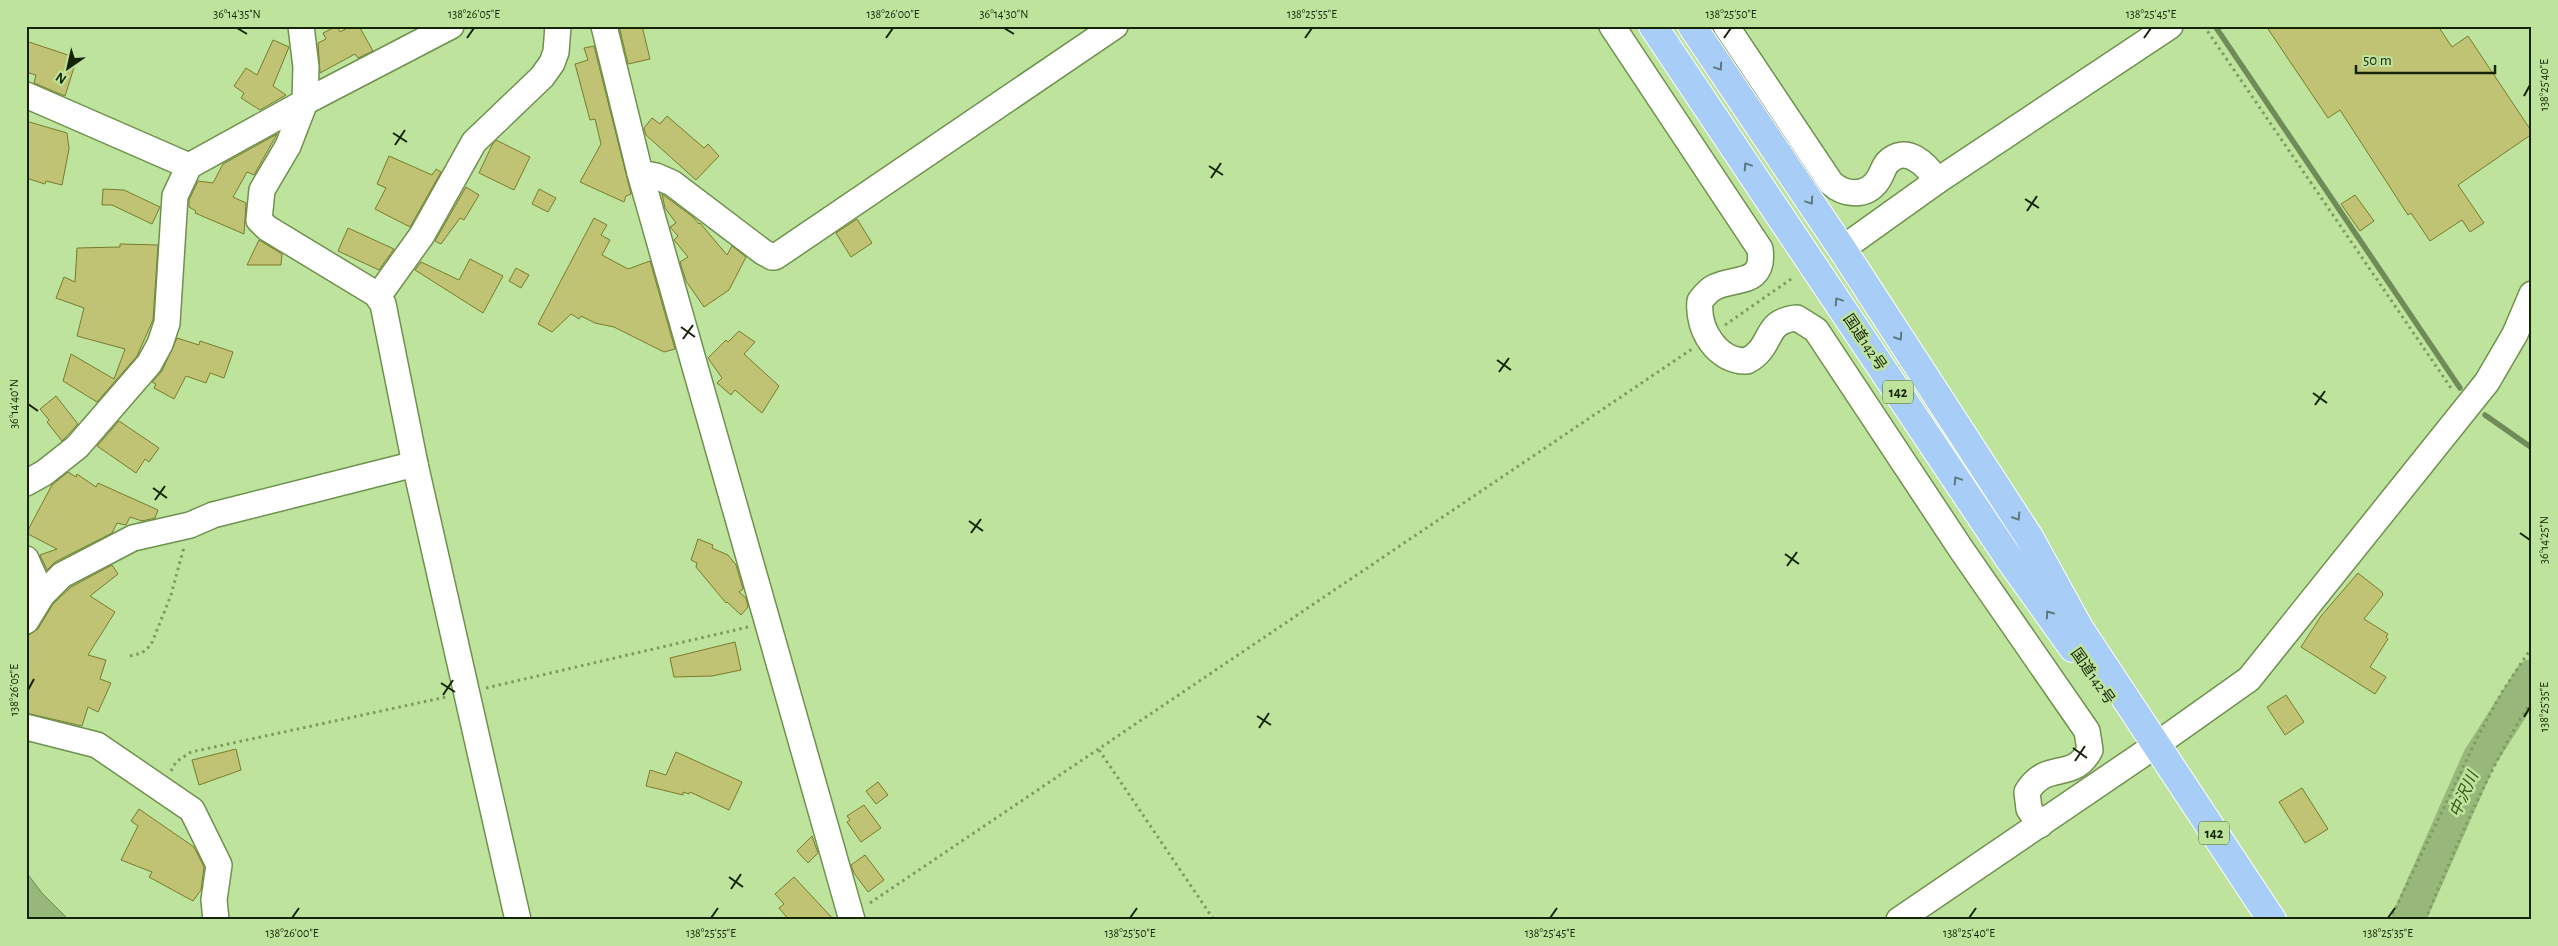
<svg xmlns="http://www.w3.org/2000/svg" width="2558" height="946" viewBox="0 0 2558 946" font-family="'Alegreya Sans','Noto Sans JP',sans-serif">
	<rect width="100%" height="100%" fill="#bde39c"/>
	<polygon fill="#97b87a" stroke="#708b58" points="26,872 42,893 69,920 26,920"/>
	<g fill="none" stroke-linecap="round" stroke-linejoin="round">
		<g stroke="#708b58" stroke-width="5.5">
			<polyline points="2215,26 2460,388"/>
			<polyline points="2485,415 2532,448"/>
		</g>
		<polyline stroke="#97b87a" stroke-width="34" points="2408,920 2479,759 2532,676"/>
	</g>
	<g fill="#bfc373" stroke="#797c2c">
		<polygon points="337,26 340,32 351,26 359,26 373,51 358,58 355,54 320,73 318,43 326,39 323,33"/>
		<polygon points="619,26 642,26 650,59 628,64"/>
		<polygon points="2266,26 2438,26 2452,47 2468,36 2532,132 2532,134 2458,185 2484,223 2470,232 2462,220 2430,241 2411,213 2408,215 2340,110 2328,118"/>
		<polygon points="273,40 289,47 273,86 286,95 260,110 241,98 244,93 234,86 246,68 257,75"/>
		<polygon points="26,41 77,58 65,96 34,83 36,75 26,72"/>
		<polygon points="594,46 631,194 626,196 624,202 580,182 601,144 595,119 590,120 575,64 588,60 584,48"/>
		<polygon points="667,116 704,148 708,144 719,156 696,180 646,135 644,128 652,118 660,124"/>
		<polygon points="26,121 67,133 69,149 62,185 46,181 45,184 26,178"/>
		<polygon points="277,134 254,175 247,172 233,197 246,203 244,234 195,213 196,211 189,207 189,200 198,181 213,183 223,164"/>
		<polygon points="496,140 530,157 514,190 479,173 492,145"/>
		<polygon points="389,156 432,175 436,169 441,172 410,227 375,209 386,188 377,184"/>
		<polygon points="466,187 479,195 464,220 460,218 441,244 435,241"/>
		<polygon points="103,189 124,190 160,207 152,224 112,205 102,205"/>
		<polygon points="539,189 556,198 548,212 532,204"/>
		<polygon points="662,194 693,217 699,224 700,223 727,255 732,246 746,257 729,290 704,307 686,281 680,262 688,257 674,240 678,236 670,227 676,223 665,208"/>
		<polygon points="2355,195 2374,221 2360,231 2341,204"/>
		<polygon points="594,218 607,225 601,235 610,240 602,255 628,269 650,261 675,349 664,352 614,327 595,323 581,316 579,319 571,314 552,332 538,324"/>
		<polygon points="857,219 872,243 851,257 836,233"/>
		<polygon points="348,228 394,249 379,270 338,251"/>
		<polygon points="259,240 282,254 281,265 247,265"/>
		<polygon points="120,244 158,245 153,320 137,356 97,402 63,381 71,354 114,379 125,349 77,336 84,308 56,298 64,277 75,282 77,248 120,247"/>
		<polygon points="470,259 503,276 483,313 415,270 421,262 459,280"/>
		<polygon points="516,268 529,275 521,288 509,281"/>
		<polygon points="739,331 755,342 744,354 779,386 762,413 735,390 731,395 717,383 722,378 708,358 726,340 728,342"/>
		<polygon points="177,338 199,345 200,341 233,352 224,378 210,373 206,383 186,376 174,399 154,388 156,384 152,382 162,371"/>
		<polygon points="56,396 78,424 62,441 47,422 49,420 40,409"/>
		<polygon points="119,421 159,448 149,462 145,459 136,473 97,446"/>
		<polygon points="68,472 76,477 77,474 96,487 98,483 158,510 155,518 142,521 130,517 126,525 117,523 112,533 55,562 47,570 40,555 57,549 28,534 29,528 52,485"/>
		<polygon points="698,539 713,545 712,548 728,555 736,565 743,589 739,592 746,598 748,607 741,615 727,602 726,603 696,567 697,563 691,560"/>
		<polygon points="112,565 118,574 90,596 115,612 88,655 106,660 100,679 111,683 98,712 88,707 82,726 26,713 26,645 29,635 38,629 53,604 71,587"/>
		<polygon points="2358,573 2382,592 2383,595 2364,619 2388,634 2386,637 2388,639 2370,667 2386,677 2375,694 2301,647 2321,616"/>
		<polygon points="735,642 741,670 712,676 674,677 670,658"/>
		<polygon points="2286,695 2304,722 2285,735 2267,707"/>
		<polygon points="236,749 241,770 199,785 192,760"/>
		<polygon points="676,752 742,782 729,810 690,792 689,794 683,792 683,795 646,786 650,770 666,775"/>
		<polygon points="878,782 888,795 876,804 866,791"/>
		<polygon points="2302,788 2328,829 2305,843 2279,802"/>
		<polygon points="864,805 881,828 861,842 847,822 850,820 847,816"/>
		<polygon points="139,809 194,847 204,867 201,890 193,901 149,877 152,872 121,860 138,826 131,821"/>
		<polygon points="812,836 818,853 808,863 797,851"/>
		<polygon points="865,855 884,880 868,892 854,873 851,865"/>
		<polygon points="794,877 834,920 789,920 779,908 784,904 775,894"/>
	</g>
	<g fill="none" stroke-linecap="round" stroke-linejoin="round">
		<g stroke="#6f914e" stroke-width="28">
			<g id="minor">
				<polyline points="301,26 306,67 305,102 288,146 262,190 259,220 267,228 376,294 383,304 415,464 518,920"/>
				<polyline points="604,26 640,173 852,920"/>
				<path d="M1612 26 1760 249C1765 285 1737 277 1715 287 1708 290 1704 296 1700 301 1697 329 1717 362 1747 361 1775 346 1762 321 1797 318L1816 330 1961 549 2087 731 2090 750C2072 783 2047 759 2027 792L2029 809 2040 825"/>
				<path d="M1726 26 1831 183C1844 195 1866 198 1878 180 1882 174 1883 168 1887 163 1906 143 1927 165 1937 181"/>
				<polyline points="26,95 189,166"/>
				<polyline points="640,173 656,176 672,183 763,252 772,257 775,257 1115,26"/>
				<polyline points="1842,249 1937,181 2170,26"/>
				<polyline points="376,294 384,288 422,235 474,142 542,77 552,63 556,52 558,26"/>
				<polyline points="26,483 44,473 77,447 149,364 160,344 167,323 175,196 189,166 305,102 451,26"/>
				<polyline points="26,559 42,595"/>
				<polyline points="26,621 42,595 62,575 133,538 190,525 213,515 415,464"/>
				<polyline points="26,727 97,745 192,810 219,865 214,900 216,920"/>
				<polyline points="1899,920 2156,745 2249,679 2487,382 2515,334 2532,294"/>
			</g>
		</g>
		<g stroke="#fff" stroke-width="30">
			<g id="highway">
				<polyline points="1653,26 2008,557 2073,648"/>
				<polyline points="1692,26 1842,249 2029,537 2079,628 2272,920"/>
			</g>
		</g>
		<g stroke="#7d9a63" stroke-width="3" stroke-dasharray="2.5 4" stroke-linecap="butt">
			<polyline points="2204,26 2453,391"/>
			<polyline points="1725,325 1794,277"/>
			<polyline points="130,656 142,653 151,645 171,595 184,547"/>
			<polyline points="486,688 748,627"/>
			<polyline points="1099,750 1214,920"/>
			<polyline points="171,771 176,762 191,752 446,697"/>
			<polyline points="870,903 1692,349"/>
			<polyline points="2390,920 2478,736 2502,692 2532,647"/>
			<path d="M2425 920C2457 845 2488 769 2532 700"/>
		</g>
		<use href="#minor" stroke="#fff" stroke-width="25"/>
		<use href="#highway" stroke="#a8cdf6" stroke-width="28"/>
	</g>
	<defs><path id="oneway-chevron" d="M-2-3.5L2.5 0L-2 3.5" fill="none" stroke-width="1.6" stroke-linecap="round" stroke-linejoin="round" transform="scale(1.25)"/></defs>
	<g stroke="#5e787e">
		<use href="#oneway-chevron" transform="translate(1719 67) rotate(56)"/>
		<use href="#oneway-chevron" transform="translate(1747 166) rotate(-124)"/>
		<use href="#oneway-chevron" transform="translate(1810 201) rotate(56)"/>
		<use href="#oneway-chevron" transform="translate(1838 301) rotate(-124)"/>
		<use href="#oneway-chevron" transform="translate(1899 337) rotate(57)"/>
		<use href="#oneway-chevron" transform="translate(1957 480) rotate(-124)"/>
		<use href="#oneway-chevron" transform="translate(2017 517) rotate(57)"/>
		<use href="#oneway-chevron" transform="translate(2049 614) rotate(-125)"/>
	</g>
	<path fill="none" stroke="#152307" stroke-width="2" d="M237 28 247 34M1004 28 1014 34M467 38 474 28M886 38 893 28M1305 38 1312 28M1724 38 1731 28M2144 38 2151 28M2524 96 2530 85M393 133 407 142M395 145 405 130M1209 166 1223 175M1211 178 1221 163M2025 199 2039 208M2027 211 2037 196M681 327 695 337M683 339 693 325M1497 360 1511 370M1499 372 1509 358M2313 393 2327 403M28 404 38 411M2315 405 2325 391M153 488 167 498M155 500 165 486M969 521 983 531M971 533 981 519M2520 533 2530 540M1785 554 1799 564M1787 566 1797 552M441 683 455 692M28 690 34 679M443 695 453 680M1257 716 1271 725M2524 717 2530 707M1259 728 1269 713M2073 748 2087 758M2075 761 2085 746M729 877 743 887M731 889 741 874M292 918 299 908M711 918 718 908M1130 918 1137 908M1550 918 1557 908M1969 918 1976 908M2388 918 2395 908"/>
	<g text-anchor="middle" stroke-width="5" stroke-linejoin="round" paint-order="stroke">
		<g fill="#bde39c" stroke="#475d34" stroke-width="1">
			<rect x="1883" y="380.5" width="30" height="23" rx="4"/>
			<rect x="2199" y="821.5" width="30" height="23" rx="4"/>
		</g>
		<g font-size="14" font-weight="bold" fill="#152307">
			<text x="1898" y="397">142</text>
			<text x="2214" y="838">142</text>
		</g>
		<g font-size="15" fill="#152307" stroke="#bde39c">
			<text transform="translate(1865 342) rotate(56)" y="5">国道142号</text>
			<text transform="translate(2093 676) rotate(55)" y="5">国道142号</text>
		</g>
		<g font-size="16" font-style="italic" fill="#375514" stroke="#bde39c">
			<text transform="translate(2463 794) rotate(-66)" y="6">中沢川</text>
		</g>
	</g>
	<rect width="2558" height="946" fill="none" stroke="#bde39c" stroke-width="55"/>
	<g transform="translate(68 68) rotate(214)" stroke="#bde39c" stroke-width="4" paint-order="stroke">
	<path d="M0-4L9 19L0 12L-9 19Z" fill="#152307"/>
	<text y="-8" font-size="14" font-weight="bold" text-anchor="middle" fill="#152307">N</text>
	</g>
	<path d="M2356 65v8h139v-8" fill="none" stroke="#152307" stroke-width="2.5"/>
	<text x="2363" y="65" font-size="15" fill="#152307" stroke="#bde39c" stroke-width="4" paint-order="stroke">50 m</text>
	<rect x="28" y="28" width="2502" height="890" fill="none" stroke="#152307" stroke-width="2"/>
	<g font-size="12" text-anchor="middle" fill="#152307">
		<text x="237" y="18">36°14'35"N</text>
		<text x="474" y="18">138°26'05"E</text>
		<text x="893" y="18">138°26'00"E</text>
		<text x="1004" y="18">36°14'30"N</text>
		<text x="1312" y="18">138°25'55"E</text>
		<text x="1731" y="18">138°25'50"E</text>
		<text x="2151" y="18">138°25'45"E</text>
		<text transform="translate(2544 85) rotate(-90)" y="4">138°25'40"E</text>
		<text transform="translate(14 404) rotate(-90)" y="4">36°14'40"N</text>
		<text transform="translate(2544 540) rotate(-90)" y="4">36°14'25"N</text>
		<text transform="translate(14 690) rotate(-90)" y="4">138°26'05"E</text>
		<text transform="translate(2544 707) rotate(-90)" y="4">138°25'35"E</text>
		<text x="292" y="937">138°26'00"E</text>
		<text x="711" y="937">138°25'55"E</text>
		<text x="1130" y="937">138°25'50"E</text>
		<text x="1550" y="937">138°25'45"E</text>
		<text x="1969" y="937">138°25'40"E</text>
		<text x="2388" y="937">138°25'35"E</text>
	</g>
</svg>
